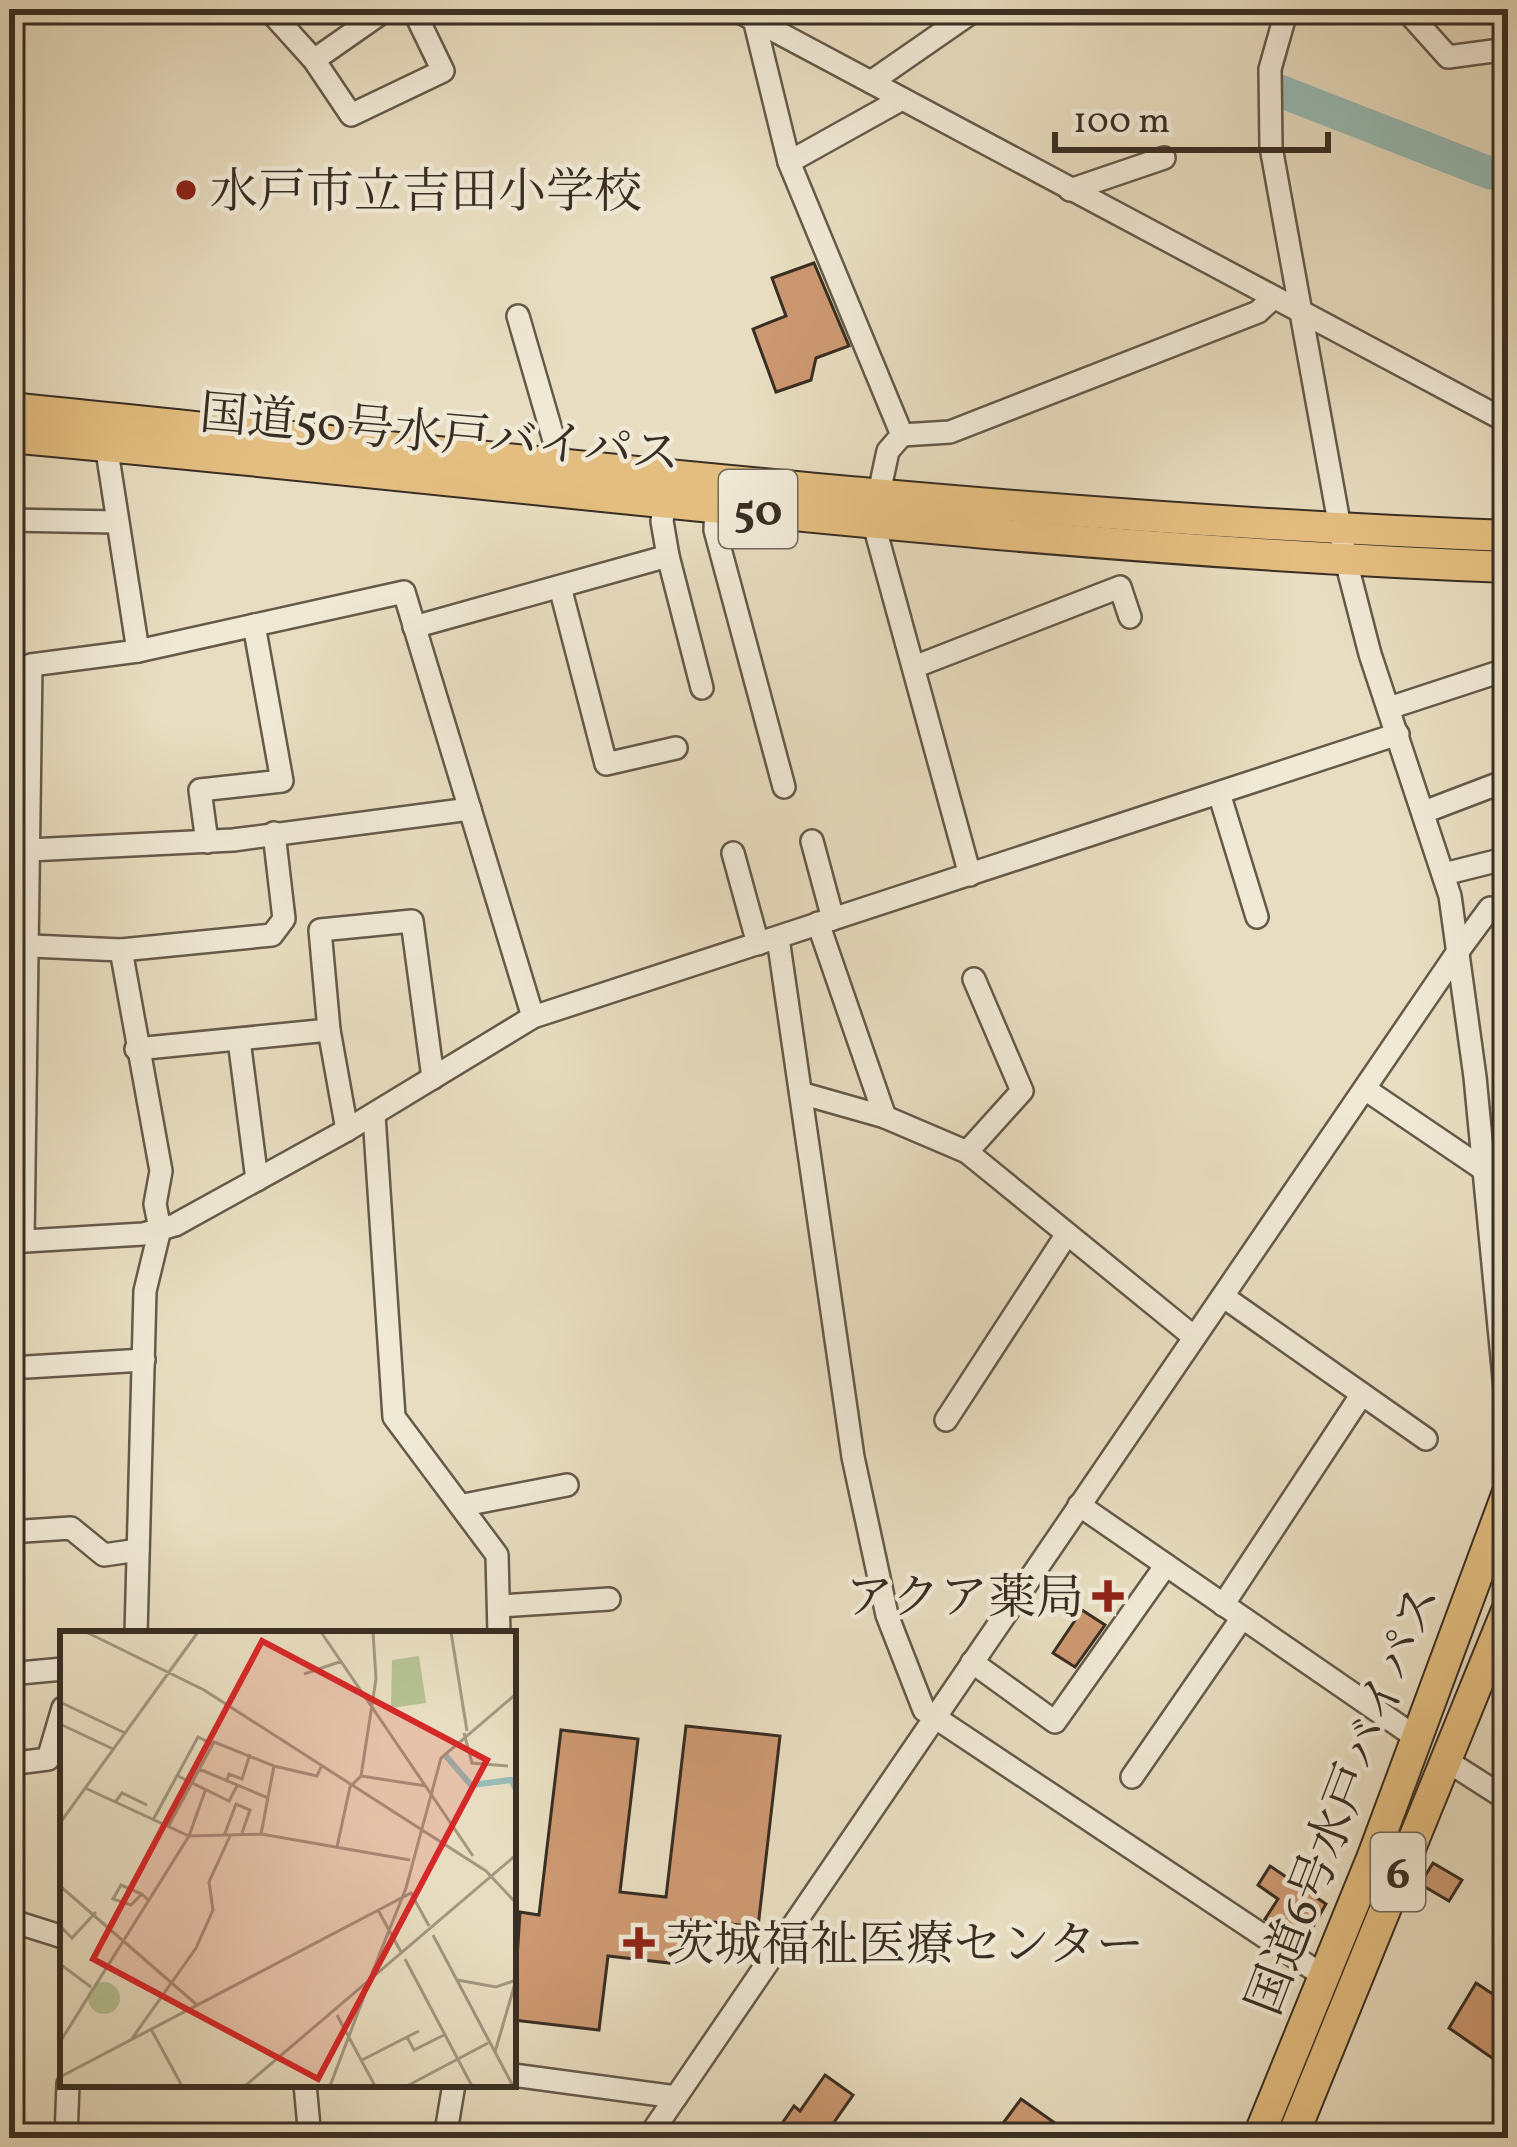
<svg xmlns="http://www.w3.org/2000/svg" width="1517" height="2147" viewBox="0 0 1517 2147" font-family="Vollkorn,'Noto Serif JP',serif">
	<rect width="100%" height="100%" fill="#e8ddc0"/>
	<filter id="stains"><feTurbulence type="fractalNoise" baseFrequency=".00167" numOctaves="4"/><feColorMatrix values="0 0 0 0 .2 0 0 0 0 .09 0 0 0 0 .02 0 0 0 .5 -.17"/></filter>
	<radialGradient id="worn" r=".72"><stop offset=".6" stop-color="#630" stop-opacity="0"/><stop offset="1" stop-color="#630" stop-opacity=".3"/></radialGradient>
	<g fill="none" stroke-linecap="round" stroke-linejoin="round">
		<polyline stroke="#97bbb5" stroke-width="33" points="1280,91 1490,173 1508,174"/>
	</g>
	<g fill="#cc9871" stroke="#392e23" stroke-width="3">
		<polygon points="814,263 849,346 816,358 811,380 776,392 753,329 786,316 772,278"/>
		<polygon points="1082,1610 1105,1625 1075,1667 1053,1653"/>
		<polygon points="686,1726 780,1736 758,1927 683,1919 678,1964 608,1956 599,2030 513,2020 520,1912 539,1915 561,1730 638,1739 620,1892 666,1897"/>
		<polygon points="1433,1863 1462,1880 1449,1901 1420,1884"/>
		<polygon points="1270,1866 1326,1904 1303,1944 1265,1919 1278,1899 1258,1885"/>
		<polygon points="1476,1983 1508,2004 1508,2041 1495,2060 1449,2028"/>
		<polygon points="825,2075 853,2095 823,2138 786,2138 791,2132 781,2125 794,2106 800,2111"/>
		<polygon points="1021,2099 1076,2138 1018,2138 1001,2126"/>
	</g>
	<g fill="none" stroke-linecap="round" stroke-linejoin="round">
		<g stroke="#655a4a" stroke-width="26">
			<g id="minor">
				<polyline points="268,9 314,60 351,115 443,71 413,9"/>
				<polyline points="734,9 1508,422"/>
				<polyline points="1287,9 1270,69 1271,147 1346,561 1370,654 1450,896 1475,1077 1508,1420"/>
				<polyline points="1405,9 1448,57 1508,49"/>
				<polyline points="753,15 789,162 902,435 950,432 1258,312 1273,298"/>
				<polyline points="314,60 387,9"/>
				<polyline points="871,82 972,12"/>
				<polyline points="789,162 902,99"/>
				<polyline points="1070,190 1164,158"/>
				<polyline points="518,316 560,461"/>
				<polyline points="902,435 888,451 873,521 970,875"/>
				<polyline points="105,438 138,651"/>
				<polyline points="716,504 715,530 784,787"/>
				<polyline points="9,520 116,522"/>
				<polyline points="668,556 702,688"/>
				<polyline points="560,587 606,764 676,748"/>
				<polyline points="414,627 668,556 662,521 666,499"/>
				<polyline points="914,667 1120,587 1130,617"/>
				<polyline points="1389,708 1508,669"/>
				<polyline points="1219,793 1257,917"/>
				<polyline points="1424,812 1508,780"/>
				<polyline points="812,841 833,919"/>
				<polyline points="207,842 200,790 282,781 254,625"/>
				<polyline points="29,850 233,840 470,809"/>
				<polyline points="733,853 758,944"/>
				<polyline points="1444,874 1508,858"/>
				<polyline points="818,923 885,1117"/>
				<polyline points="778,938 853,1457 887,1615 924,1710 1325,1977"/>
				<polyline points="9,945 121,950 272,935 284,919 274,833"/>
				<polyline points="121,950 161,1171 155,1204 160,1229 145,1291 136,1634"/>
				<polyline points="239,1040 257,1180"/>
				<polyline points="136,1049 329,1030"/>
				<polyline points="1365,1089 1508,1186"/>
				<polyline points="804,1094 885,1117 967,1152 1194,1337"/>
				<polyline points="374,1115 394,1417 497,1555 499,1634"/>
				<polyline points="347,1130 329,1030 320,930 412,921 433,1078"/>
				<polyline points="967,1152 1022,1091 974,979"/>
				<polyline points="23,1241 31,665 138,651 404,592 533,1017"/>
				<polyline points="9,1242 143,1234 175,1225 347,1130 533,1017 1398,734"/>
				<polyline points="1224,1297 1426,1439"/>
				<polyline points="27,1367 144,1360"/>
				<polyline points="946,1420 1067,1234"/>
				<polyline points="464,1505 567,1485"/>
				<polyline points="1079,1505 1417,1738"/>
				<polyline points="9,1532 71,1528 104,1555 138,1550"/>
				<polyline points="1223,1605 1362,1394"/>
				<polyline points="499,1606 609,1599"/>
				<polyline points="972,1662 1055,1722 1166,1565"/>
				<polyline points="9,1674 63,1669"/>
				<polyline points="1444,1759 1508,1800"/>
				<polyline points="9,1764 48,1759 63,1708"/>
				<polyline points="1132,1777 1242,1618"/>
				<polyline points="9,1920 63,1937"/>
				<polyline points="513,2075 676,2097"/>
				<polyline points="305,2084 310,2138"/>
				<polyline points="66,2138 68,2084"/>
				<polyline points="445,2138 454,2084"/>
				<polyline points="648,2138 1459,950 1490,908 1508,921"/>
			</g>
		</g>
		<g stroke="#392e23" stroke-width="34">
			<g id="highway">
				<path d="M9 408C507 458 1008 517 1508 536"/>
				<path d="M9 437C508 482 1007 548 1508 567"/>
				<polyline points="1258,2138 1373,1856 1508,1492"/>
				<polyline points="1292,2138 1508,1608"/>
			</g>
		</g>
		<use href="#minor" stroke="#f0e9d6" stroke-width="21"/>
		<use href="#highway" stroke="#e4be80" stroke-width="30"/>
	</g>
	<g fill="#8f2418" stroke="#f0e9d6" stroke-width="4.5">
		<circle cx="186" cy="190" r="12"/>
		<path d="M1102 1578h12v12h12v12h-12v12h-12v-12h-12v-12h12z"/>
		<path d="M633 1925h12v12h12v12h-12v12h-12v-12h-12v-12h12z"/>
	</g>
	<g text-anchor="middle" stroke-width="9" stroke-linejoin="round" paint-order="stroke">
		<g fill="#f0e9d6" stroke="#706659" stroke-width="3">
			<rect x="719" y="470" width="78" height="78" rx="9"/>
			<rect x="1371" y="1833" width="54" height="78" rx="9"/>
		</g>
		<g font-size="45" font-weight="bold" fill="#392e23">
			<text x="758" y="525">50</text>
			<text x="1398" y="1888">6</text>
		</g>
		<g font-size="48" fill="#392e23" stroke="#f0e9d6" text-anchor="start">
			<text x="210" y="207">水戸市立吉田小学校</text>
			<text x="1084" y="1613" text-anchor="end">アクア薬局</text>
			<text x="666" y="1960">茨城福祉医療センター</text>
		</g>
		<g font-size="48" fill="#392e23" stroke="#f0e9d6">
			<text transform="translate(440 432) rotate(5)" y="17">国道50号水戸バイパス</text>
			<text transform="translate(1342 1799) rotate(-69)" y="17">国道6号水戸バイパス</text>
		</g>
	</g>
	<g transform="translate(60 1631)">
		<rect width="456" height="456" fill="#e8ddc0"/>
		<path d="M28 367a16 16 0 1 1 32 0a16 16 0 1 1-32 0Z" fill="#b5c193"/>
		<path d="M359 25 366 72 331 77 332 29Z" fill="#b5c193"/>
		<path fill="none" stroke="#97bbb5" stroke-width="6" d="M385 124 411 154 451 149 456 158"/>
		<path fill="none" stroke="#a29781" stroke-width="3" d="M26 1 144 59 426 240 456 272M261 1 413 225M313 1 316 48 301 145 366 155M391 1 407 100M244 43 282 30M0 71 65 102M0 93 53 118M404 102 412 132 448 135M139 138 208 167M118 145 169 170 177 155M166 151 169 143 182 148 190 123M25 157 129 205 201 203 350 229M56 170 62 162 87 174M93 189 138 106 152 113M0 192 138 1M108 196 154 111 214 135 257 145 261 136M201 203 214 135M164 205 176 173 190 179 182 202M277 216 290 156 301 145M0 255 137 374M82 263 71 274 53 268 61 254 82 263 89 270M318 279 341 321M0 295 12 307 36 281M373 304 453 455M345 328 412 455M0 333 31 356M312 342 346 257 381 127 456 63M397 349 436 356 456 349M277 384 315 455M91 398 122 455M347 406 354 419 384 404M71 409 136 317 153 279 149 251 170 205M0 411 129 205 145 160M435 421 456 349M302 429 359 400M0 446 351 262 369 295M185 455 456 224M270 455 308 355M347 455 428 412"/>
		<path fill="#d62828" fill-opacity="0.15" stroke="#d62828" stroke-width="6" d="M202 10 427 129 258 448 33 328Z"/>
		<rect width="456" height="456" fill="none" stroke="#392e23" stroke-width="6"/>
	</g>
	<rect width="1517" height="2147" fill="none" stroke="#e8ddc0" stroke-width="48"/>
	<rect x="12" y="12" width="1493" height="2123" fill="none" stroke="#392e23" stroke-width="6"/>
	<rect x="24" y="24" width="1469" height="2099" fill="none" stroke="#392e23" stroke-width="3"/>
	<path d="M1055 132v18h273v-18" fill="none" stroke="#392e23" stroke-width="6"/>
	<text x="1073" y="132" font-size="36" fill="#392e23" stroke="#f0e9d6" stroke-width="9" paint-order="stroke">100 m</text>
	<rect width="100%" height="100%" filter="url(#stains)"/>
	<rect width="100%" height="100%" fill="url(#worn)"/>
</svg>
